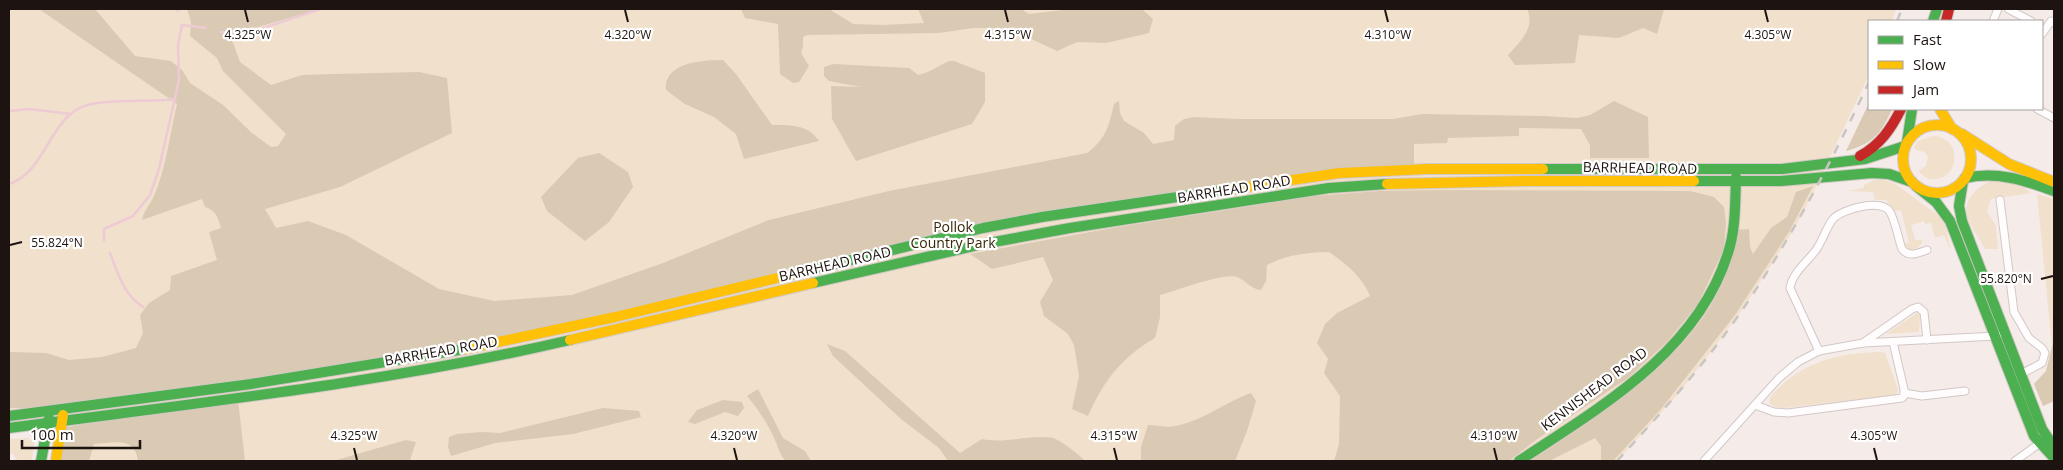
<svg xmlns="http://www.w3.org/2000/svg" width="2063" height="470" viewBox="0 0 2063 470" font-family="'Open Sans',sans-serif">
	<rect width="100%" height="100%" fill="#f5ebe8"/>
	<g fill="#f1e0cb">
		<polygon points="9,9 1896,9 1892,21 1869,21 1869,75 1811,197 1791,234 1744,307 1713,349 1679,393 1617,461 61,461 67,425 64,403 9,410"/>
		<path d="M1933 136C1964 137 1960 182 1931 179 1924 178 1923 174 1918 171L1926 166 1928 157 1925 152 1916 150 1914 147 1918 141Z"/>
		<polygon points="1874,180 1884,180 1894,183 1939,216 1945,224 1951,251 1944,235 1935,238 1931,223 1925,224 1924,221 1911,225 1915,240 1922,240 1922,243 1915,250 1909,250 1904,244 1909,243 1901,210 1895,211 1886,200 1875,200 1873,192 1848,191 1864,188 1864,185"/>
		<path d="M1993 180C2005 181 2024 185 2031 193L1991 199 1987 211 1996 226 1998 249H1985C1980 239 1970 227 1967 216 1963 199 1978 186 1993 180Z"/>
		<polygon points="2037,194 2054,199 2054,401 2043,406 2034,384 2046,371 2052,347"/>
		<polygon points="1917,313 1919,314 1920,316 1919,332 1886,334"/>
		<path d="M1881 352 1885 353 1898 389 1896 395 1784 408 1775 407 1769 403C1769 395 1777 390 1782 385 1811 359 1843 353 1881 352Z"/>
		<polygon points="28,438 34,443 32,461 17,461 14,455 9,453 9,439"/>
	</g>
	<g fill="#dac9b3">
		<path d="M39 9H95L135 56 171 61 182 70 190 83 223 105 252 133 271 147 278 146 286 134 223 71 217 58 190 36 191 22 187 9H320L258 27 229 32 240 62 271 85 302 75 335 74 419 72 447 78 452 133 340 187 265 209 276 228 308 221 346 235 439 289 494 301 572 295 663 263 769 220 889 191 1087 153C1106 139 1109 126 1114 104L1119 101 1120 113 1124 121 1144 133 1153 144 1174 140 1175 126 1184 119 1194 117 1237 119H1393L1422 114 1544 116 1577 118 1590 115 1614 101 1648 117 1649 158H1590V145L1581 129 1519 128V136L1448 138 1447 143 1414 144V164L1334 169 984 223 616 311 471 343 345 366 261 378 32 408H9V352L46 353 69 360 102 357 136 348 143 333 140 315 149 303 170 290 171 276 217 260 209 232 221 228C218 218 216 210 205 207L202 199 142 220C144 210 150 205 154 196 166 169 170 133 177 104Z"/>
		<polygon points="741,9 829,9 853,24 882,25 924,23 918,9 1021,9 1029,14 1072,9 1142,9 1153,19 1149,33 1106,43 1077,42 1057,51 1008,28 973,28 939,33 807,35 803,37 803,46 801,53 809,66 799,82 793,83 780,74 778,24 745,18"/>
		<path d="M1527 9H1664L1657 34 1643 28 1619 38 1579 35 1575 63 1515 65 1508 55C1520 42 1536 27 1527 9Z"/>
		<path d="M723 60 736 74 772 125C789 125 808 124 819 141L744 159 736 134 714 117 685 104 666 90C663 62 704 60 723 60Z"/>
		<path d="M949 61H954L985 73V102L972 124 856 161 832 119 831 86 861 87 829 81 824 76V67L833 64 909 68 918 75C929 73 938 66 949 61Z"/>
		<path d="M1869 103V109H1892C1881 134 1872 144 1846 151Z"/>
		<polygon points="599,153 628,172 633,187 609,222 585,241 547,211 541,197 578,158"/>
		<path d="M1813 186 1789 232 1735 315 1661 409 1613 461H1601V446L1595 438 1549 461H1530C1598 416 1684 364 1720 288 1729 271 1732 248 1737 230L1749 229 1750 247 1753 254 1771 228 1787 217 1796 192Z"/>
		<path d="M1438 190 1690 191 1714 197 1724 207 1726 223 1724 249 1698 304 1667 342 1629 377 1536 440 1509 461H1334L1339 444 1340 396 1324 373 1328 359 1317 343 1325 324 1337 313 1370 296C1362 276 1346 264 1329 252 1309 252 1285 255 1267 265L1266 281 1261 290C1250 289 1246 280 1237 277 1224 272 1175 291 1160 295V317L1155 338C1121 358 1104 380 1088 416L1072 409 1079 376 1074 345 1068 334 1044 316 1040 302 1053 280 1043 257 992 269 970 254 1118 227 1314 196 1379 191Z"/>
		<polygon points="2054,339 2054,401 2043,406 2034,384 2046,371"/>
		<path d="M827 344 845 351 960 453 982 439C1006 444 1031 434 1053 438 1060 440 1080 455 1085 461H948L939 448 901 419 833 356Z"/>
		<path d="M758 389 783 438 805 451 811 461H786C779 454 779 449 775 440 768 424 758 409 747 396Z"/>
		<path d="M1251 393 1256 401 1247 431 1235 461H1141V447L1148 425C1156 425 1167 428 1175 426 1203 421 1225 402 1251 393Z"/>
		<path d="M238 400 245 461H138C135 436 114 443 94 444L89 461H61L62 437 67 427Z"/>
		<polygon points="723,400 742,402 744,408 738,416 725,412 695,424 688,422 697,410"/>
		<polygon points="603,408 639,411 641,417 573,434 495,443 451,456 448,447 449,437 457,434 482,432 500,433"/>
		<polygon points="406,440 416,442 410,460 408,461 333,461"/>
	</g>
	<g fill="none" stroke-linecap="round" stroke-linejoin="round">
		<g stroke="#edcad4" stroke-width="2.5">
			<polyline points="176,9 178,11"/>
			<polyline points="221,32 245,34 321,9"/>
			<polyline points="9,111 29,109 71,114"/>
			<path d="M9 184C42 174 48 128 76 110 95 97 149 103 175 99"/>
			<polyline points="104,240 104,229 133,216 150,195 159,169 179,80 178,45 182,25 206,28"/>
			<path d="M110 253C118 274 124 295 143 307"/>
		</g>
		<g stroke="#d2c8c5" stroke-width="9">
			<g id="street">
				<polyline points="2008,9 2031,21"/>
				<polyline points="1993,21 1998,9"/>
				<polyline points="2042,34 2051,21 2054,23"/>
				<polyline points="2037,109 2054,118"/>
				<polyline points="2000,200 2014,312 2029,338 2042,348 2045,353 2042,363 2021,374"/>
				<polyline points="1863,343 1912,309 1918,307 1924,312 1927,340"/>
				<path d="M1819 351 1790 288C1792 273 1808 261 1816 250 1823 240 1826 228 1833 219 1842 209 1882 198 1890 212 1896 223 1898 238 1902 249 1909 258 1918 253 1927 250"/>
				<polyline points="1904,393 1922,396 1965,391"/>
				<polyline points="1755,405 1774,412 1788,413 1902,398 1904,396 1904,389 1893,342"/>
				<polyline points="1704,461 1779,378 1798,362 1819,351 1863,343 1996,336 2006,333"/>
				<polyline points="2015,461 2040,443"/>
			</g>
		</g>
		<g stroke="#d2c8c5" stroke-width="12">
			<g id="fast">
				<polyline points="1933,21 1937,9"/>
				<polyline points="1907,142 1912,109"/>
				<polyline points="1543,169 1782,169 1865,159 1905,146"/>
				<path d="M1965 178C1997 171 2024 180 2054 191"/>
				<polyline points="1694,181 1781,181 1872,173 1889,174 1912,182"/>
				<polyline points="1963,181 1959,206 1962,221 2042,429 2054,447"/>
				<polyline points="1916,186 1936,202 1950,221 2034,436 2054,458"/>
				<polyline points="806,271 983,228 1042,217 1225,190"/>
				<polyline points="813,283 983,244 1070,228 1329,188 1387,184"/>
				<polyline points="9,416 251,384 465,349"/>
				<path d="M9 428C196 403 386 383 570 340"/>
				<polyline points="41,461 49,418"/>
				<path d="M1519 461C1601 407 1697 352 1728 253 1736 229 1735 202 1736 177"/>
			</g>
		</g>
		<g stroke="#d2c8c5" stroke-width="12">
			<g id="slow">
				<polyline points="1940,109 1952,129"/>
				<circle cx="1937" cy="159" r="34"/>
				<polyline points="1962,134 2009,164 2054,182"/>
				<polyline points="1387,184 1525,181 1694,181"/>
				<polyline points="1225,190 1339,173 1428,169 1543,169"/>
				<polyline points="570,340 813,283"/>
				<polyline points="465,349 615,317 806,271"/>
				<polyline points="56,461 63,415"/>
			</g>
		</g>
		<g stroke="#d2c8c5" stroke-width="12">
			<g id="jam">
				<polyline points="1946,21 1949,9"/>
				<path d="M1860 156C1880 145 1891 129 1901 109"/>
			</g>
		</g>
		<use href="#street" stroke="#fefcfc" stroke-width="7"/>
		<use href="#fast" stroke="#4caf50" stroke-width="10"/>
		<use href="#slow" stroke="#ffc107" stroke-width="10"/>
		<use href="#jam" stroke="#c62828" stroke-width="10"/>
		<g stroke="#c8c5c3" stroke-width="2.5" stroke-dasharray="9 9" stroke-linecap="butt">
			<polyline points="1897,21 1902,9"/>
			<path d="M1617 461C1662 412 1707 362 1745 306 1793 235 1833 159 1869 82"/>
		</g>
	</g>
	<path fill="none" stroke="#1d1310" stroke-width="2" d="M245 10 248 22M625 10 628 22M1005 10 1008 22M1385 10 1388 22M1765 10 1768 22M10 245 22 242M2041 279 2053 276M354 448 357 460M734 448 737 460M1114 448 1117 460M1494 448 1497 460M1874 448 1877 460"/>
	<g text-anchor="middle" stroke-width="4.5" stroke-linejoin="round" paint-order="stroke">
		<g font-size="14" fill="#1d1310" stroke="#fff">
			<text transform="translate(1640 168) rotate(1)" y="5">BARRHEAD ROAD</text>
			<text transform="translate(1234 189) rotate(-9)" y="5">BARRHEAD ROAD</text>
			<text transform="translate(835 264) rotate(-13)" y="5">BARRHEAD ROAD</text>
			<text transform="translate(441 351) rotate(-10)" y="5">BARRHEAD ROAD</text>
			<text transform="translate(1594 389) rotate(-37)" y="5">KENNISHEAD ROAD</text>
		</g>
		<g font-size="14" fill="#372606" stroke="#fff">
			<text x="953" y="232">Pollok<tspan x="953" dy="16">Country Park</tspan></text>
		</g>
	</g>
	<g font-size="12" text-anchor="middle" fill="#1d1310" stroke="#fff" stroke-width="4.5" stroke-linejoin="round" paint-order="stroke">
		<text x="248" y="39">4.325°W</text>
		<text x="628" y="39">4.320°W</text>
		<text x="1008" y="39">4.315°W</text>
		<text x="1388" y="39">4.310°W</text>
		<text x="1768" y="39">4.305°W</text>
		<text x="57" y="247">55.824°N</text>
		<text x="2006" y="283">55.820°N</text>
		<text x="354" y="440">4.325°W</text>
		<text x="734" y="440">4.320°W</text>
		<text x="1114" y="440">4.315°W</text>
		<text x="1494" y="440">4.310°W</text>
		<text x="1874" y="440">4.305°W</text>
	</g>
	<rect width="2063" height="470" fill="none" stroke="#1d1310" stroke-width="20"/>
	<rect x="1868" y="20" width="175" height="90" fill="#ffffff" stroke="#a5a19f"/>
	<rect x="1878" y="36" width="25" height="8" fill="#4caf50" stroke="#a5a19f"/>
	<text x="1913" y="45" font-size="15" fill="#1d1310">Fast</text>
	<rect x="1878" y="61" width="25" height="8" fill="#ffc107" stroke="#a5a19f"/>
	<text x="1913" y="70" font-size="15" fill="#1d1310">Slow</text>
	<rect x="1878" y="86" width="25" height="8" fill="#c62828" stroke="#a5a19f"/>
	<text x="1913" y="95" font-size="15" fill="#1d1310">Jam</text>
	<path d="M22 440v8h118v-8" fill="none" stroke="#1d1310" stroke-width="2.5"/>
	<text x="30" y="440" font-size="15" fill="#1d1310" stroke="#ffffff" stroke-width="4" paint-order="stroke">100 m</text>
</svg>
